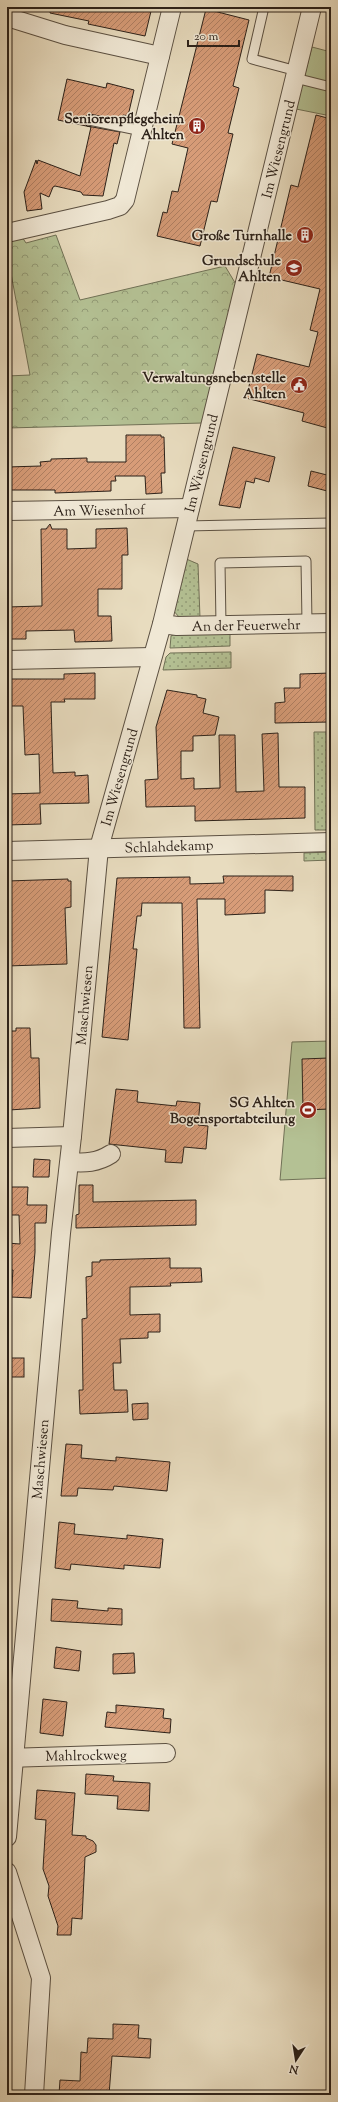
<svg xmlns="http://www.w3.org/2000/svg" width="338" height="2102" viewBox="0 0 338 2102" font-family="'Sorts Mill Goudy',serif">
	<defs>
		<pattern id="grass-dots" width="8" height="8" patternUnits="userSpaceOnUse"><rect width="8" height="8" fill="#b4c194"/><path d="M2 2h.1M6 6h.1" fill="none" stroke="#939c78" stroke-width="1.8" stroke-linecap="round"/></pattern>
		<pattern id="forest-crowns" width="20" height="18" patternUnits="userSpaceOnUse"><rect width="20" height="18" fill="#b4c194"/><path d="M2 6a3 3 0 1 1 6 0M12 15a3 3 0 1 1 6 0" fill="none" stroke="#939c78"/></pattern>
		<pattern id="building-hatch" width="6" height="6" patternUnits="userSpaceOnUse"><rect width="6" height="6" fill="#d79c78"/><path d="M-1 1l2-2M0 6l6-6M5 7l2-2" fill="none" stroke="#af7f62"/></pattern>
	</defs>
	<rect width="100%" height="100%" fill="#e8dcbf"/>
	<filter id="stains"><feTurbulence type="fractalNoise" baseFrequency=".005" numOctaves="4"/><feColorMatrix values="0 0 0 0 .2 0 0 0 0 .09 0 0 0 0 .02 0 0 0 .5 -.17"/></filter>
	<radialGradient id="worn" r=".72"><stop offset=".6" stop-color="#630" stop-opacity="0"/><stop offset="1" stop-color="#630" stop-opacity=".3"/></radialGradient>
	<g fill="url(#grass-dots)" stroke="#707156">
		<polygon points="184,558 198,564 200,618 180,618 171,608"/>
		<polygon points="230,633 230,646 170,648 171,636 175,634"/>
		<polygon points="231,652 231,668 163,670 166,657 170,653"/>
		<polygon points="314,732 331,732 331,830 315,830"/>
		<polygon points="331,852 331,860 304,861 304,853"/>
	</g>
	<polygon fill="url(#forest-crowns)" stroke="#707156" points="56,235 80,300 225,266 237,286 203,423 7,428 7,376 30,375 7,252 7,240 22,237 26,243"/>
	<g fill="#b4c194" stroke="#707156">
		<polygon points="312,47 331,52 331,116 296,109"/>
		<polygon points="331,1041 331,1178 280,1180 292,1042"/>
	</g>
	<g fill="url(#building-hatch)" stroke="#2c2119">
		<polygon points="51,7 152,7 145,36 88,24 89,21 50,13"/>
		<polygon points="206,9 249,20 233,86 239,88 228,133 233,134 217,202 211,201 200,246 157,236 163,212 167,213 172,191 178,192 188,148 172,144"/>
		<polygon points="67,79 106,88 107,83 134,90 128,116 123,115 122,121 90,114 83,118 83,122 87,126 120,132 117,144 114,143 103,196 83,195 81,192 55,186 53,187 49,197 40,193 42,209 27,211 24,192 36,160 37,164 38,160 80,176 91,127 58,120"/>
		<polygon points="316,115 331,119 331,429 302,421 304,413 246,398 257,354 309,367 318,332 310,330 320,289 269,277 291,185 298,187"/>
		<polygon points="126,435 161,435 161,437 164,437 165,473 161,473 162,493 146,494 145,476 115,476 116,481 111,481 111,491 55,493 55,490 7,490 7,467 41,466 40,462 51,461 51,459 87,458 87,462 126,462"/>
		<polygon points="233,447 275,457 269,482 255,478 254,483 246,481 240,508 219,505"/>
		<polygon points="311,471 331,476 331,492 308,486"/>
		<polygon points="50,524 52,529 67,529 67,549 96,548 96,529 127,528 128,555 122,555 122,589 98,589 98,616 111,616 112,641 75,642 74,630 26,631 26,639 7,639 7,607 42,606 41,529 46,529"/>
		<polygon points="95,673 95,699 64,699 65,702 51,702 53,773 75,772 75,776 88,775 89,803 40,804 41,824 7,825 7,794 40,793 39,754 25,755 23,706 7,706 7,679 64,679 64,674"/>
		<polygon points="331,673 331,722 275,723 275,703 285,702 284,688 300,688 300,674"/>
		<polygon points="167,690 197,695 197,697 206,699 203,713 219,717 215,735 193,736 193,751 181,751 181,779 194,778 194,789 220,788 219,735 235,735 236,792 264,791 262,734 278,733 279,787 305,787 305,818 195,821 195,806 146,807 145,780 158,779 156,727"/>
		<polygon points="223,876 293,876 293,891 265,890 265,913 225,915 225,899 197,899 200,1028 184,1028 182,903 142,903 141,916 137,916 133,949 137,949 128,1040 102,1037 117,878 190,877 190,884 224,883"/>
		<polygon points="68,879 68,881 71,881 71,907 65,908 67,964 7,966 7,881"/>
		<polygon points="16,1028 30,1028 31,1058 39,1058 40,1108 9,1110 7,1031 16,1031"/>
		<polygon points="329,1058 330,1109 303,1110 302,1059"/>
		<polygon points="116,1089 138,1091 137,1102 176,1106 177,1101 200,1103 198,1125 208,1126 206,1149 184,1147 182,1163 165,1162 166,1150 109,1144"/>
		<polygon points="34,1159 50,1160 49,1177 33,1177"/>
		<polygon points="79,1185 93,1185 93,1202 196,1200 196,1225 76,1228 76,1215 79,1214"/>
		<polygon points="7,1187 28,1187 27,1205 47,1205 46,1223 35,1223 35,1252 31,1298 11,1297 13,1270 7,1270 7,1243 20,1244 19,1215 7,1215"/>
		<polygon points="170,1258 170,1268 201,1268 202,1282 170,1283 171,1286 130,1287 130,1315 160,1314 160,1332 148,1332 148,1338 120,1339 121,1363 113,1363 114,1390 127,1390 128,1412 80,1414 79,1390 83,1390 82,1319 87,1318 86,1277 92,1276 92,1262 100,1262 100,1260"/>
		<rect x="9" y="1358" width="15" height="19"/>
		<polygon points="148,1403 148,1419 133,1420 132,1404"/>
		<polygon points="66,1444 82,1445 81,1458 116,1461 116,1457 170,1462 167,1491 114,1486 113,1490 78,1488 77,1496 61,1496"/>
		<polygon points="59,1522 75,1524 74,1534 127,1539 127,1535 163,1539 160,1568 124,1565 124,1569 71,1564 70,1570 55,1568"/>
		<polygon points="52,1599 78,1601 77,1608 108,1611 108,1608 122,1609 122,1625 51,1621"/>
		<polygon points="56,1647 81,1651 79,1671 54,1668"/>
		<polygon points="134,1653 135,1673 113,1674 113,1654"/>
		<polygon points="43,1699 67,1702 63,1736 40,1733"/>
		<polygon points="116,1705 164,1709 163,1718 171,1719 170,1733 105,1727 107,1712 116,1713"/>
		<polygon points="86,1774 114,1776 113,1781 150,1783 149,1811 117,1809 118,1796 85,1794"/>
		<polygon points="37,1790 75,1793 72,1835 86,1836 86,1838 93,1841 96,1845 96,1852 85,1857 82,1919 72,1918 71,1935 57,1935 58,1926 48,1896 49,1886 43,1869 46,1820 35,1819"/>
		<polygon points="113,2024 139,2025 138,2038 151,2039 150,2058 112,2056 109,2095 59,2094 60,2080 80,2081 81,2052 87,2053 88,2038 113,2039"/>
	</g>
	<g fill="none" stroke-linecap="round" stroke-linejoin="round">
		<g stroke="#5b5042" stroke-width="11">
			<g id="service">
				<polyline points="264,7 252,59 297,71"/>
				<polyline points="295,78 331,87"/>
				<polyline points="89,120 142,131"/>
				<polyline points="186,526 331,523"/>
				<polyline points="221,625 220,563 306,561 307,623"/>
			</g>
		</g>
		<g stroke="#5b5042" stroke-width="20">
			<g id="minor">
				<polyline points="7,17 65,35 160,56"/>
				<polyline points="7,233 108,210 120,206 125,200 172,7"/>
				<polyline points="7,511 190,508"/>
				<polyline points="162,624 177,626 331,623"/>
				<polyline points="7,660 152,657"/>
				<polyline points="7,851 331,842"/>
				<polyline points="7,1138 72,1136"/>
				<path d="M70 1162C85 1163 97 1163 111 1154"/>
				<polyline points="7,1758 166,1753"/>
				<polyline points="7,1837 61,1233 72,1136 99,848 162,624 312,7"/>
				<polyline points="7,1872 41,1978 34,2095"/>
			</g>
		</g>
		<use href="#service" stroke="#f0e8d5" stroke-width="9"/>
		<use href="#minor" stroke="#f0e8d5" stroke-width="18"/>
	</g>
	<defs>
		<g id="building-disc" transform="scale(0.9)"><circle r="9.5" fill="#8f2418" stroke="#f0e8d5"/><path d="M-4-6H4V6H1V3H-1V6H-4ZM-2.5-4.3h1.7v1.8h-1.7ZM.8-4.3h1.7v1.8H.8ZM-2.5-1h1.7V.8h-1.7ZM.8-1h1.7V.8H.8Z" fill="#fff"/></g>
		<g id="school-disc" transform="scale(0.9)"><circle r="9.5" fill="#8f2418" stroke="#f0e8d5"/><path d="M0-5L7-2L0 1L-7-2ZM-4 1L0 2.5L4 1V4Q0 6-4 4Z" fill="#fff"/></g>
		<g id="civic-disc" transform="scale(0.9)"><circle r="9.5" fill="#8f2418" stroke="#f0e8d5"/><path d="M-.6-6.5H3V-4.5H.6V-3L4-1V1h2V6H-6V1h2V-1L-.6-3ZM-1.2 2.5V6h2.4V2.5Z" fill="#fff"/></g>
		<g id="stadium-disc" transform="scale(0.9)"><circle r="9.5" fill="#8f2418" stroke="#f0e8d5"/><path d="M0-5a6.5 5 0 1 0 0 10a6.5 5 0 1 0 0-10ZM-3.5-1.8h7v3.6h-7Z" fill="#fff"/></g>
	</defs>
	<g fill-rule="evenodd">
		<use href="#building-disc" x="197" y="126"/>
		<use href="#building-disc" x="305" y="235"/>
		<use href="#school-disc" x="294" y="268"/>
		<use href="#civic-disc" x="299" y="385"/>
		<use href="#stadium-disc" x="308" y="1110"/>
	</g>
	<g text-anchor="middle" stroke-width="3" stroke-linejoin="round" paint-order="stroke">
		<g font-size="14" font-weight="bold" fill="#2c2119" stroke="#f0e8d5" text-anchor="end">
			<text x="184" y="123">Seniorenpflegeheim<tspan x="184" dy="16">Ahlten</tspan></text>
			<text x="292" y="240">Große Turnhalle</text>
			<text x="281" y="265">Grundschule<tspan x="281" dy="16">Ahlten</tspan></text>
			<text x="286" y="382">Verwaltungsnebenstelle<tspan x="286" dy="16">Ahlten</tspan></text>
			<text x="295" y="1107">SG Ahlten<tspan x="295" dy="16">Bogensportabteilung</tspan></text>
		</g>
		<g font-size="14" fill="#2c2119" stroke="#f0e8d5">
			<text transform="translate(278 149) rotate(-76)" y="5">Im Wiesengrund</text>
			<text transform="translate(201 463) rotate(-76)" y="5">Im Wiesengrund</text>
			<text transform="translate(99 510) rotate(-1)" y="5">Am Wiesenhof</text>
			<text transform="translate(246 625) rotate(-1)" y="5">An der Feuerwehr</text>
			<text transform="translate(119 777) rotate(-74)" y="5">Im Wiesengrund</text>
			<text transform="translate(169 846) rotate(-2)" y="5">Schlahdekamp</text>
			<text transform="translate(84 1005) rotate(-85)" y="5">Maschwiesen</text>
			<text transform="translate(40 1459) rotate(-85)" y="5">Maschwiesen</text>
			<text transform="translate(86 1755) rotate(-1)" y="5">Mahlrockweg</text>
		</g>
	</g>
	<rect width="338" height="2102" fill="none" stroke="#e8dcbf" stroke-width="24"/>
	<rect x="8" y="8" width="322" height="2086" fill="none" stroke="#2c2119" stroke-width="2"/>
	<rect x="12" y="12" width="314" height="2078" fill="none" stroke="#2c2119"/>
	<g transform="translate(296 2060) rotate(192)" stroke="#f0e8d5" stroke-width="3" paint-order="stroke">
	<path d="M0-3L7 15L0 10L-7 15Z" fill="#2c2119"/>
	<text y="-6" font-size="11" font-weight="bold" text-anchor="middle" fill="#2c2119">N</text>
	</g>
	<path d="M188 40v6h51v-6" fill="none" stroke="#2c2119" stroke-width="2"/>
	<text x="194" y="40" font-size="12" fill="#2c2119" stroke="#f0e8d5" stroke-width="3" paint-order="stroke">20 m</text>
	<rect width="100%" height="100%" filter="url(#stains)"/>
	<rect width="100%" height="100%" fill="url(#worn)"/>
</svg>
